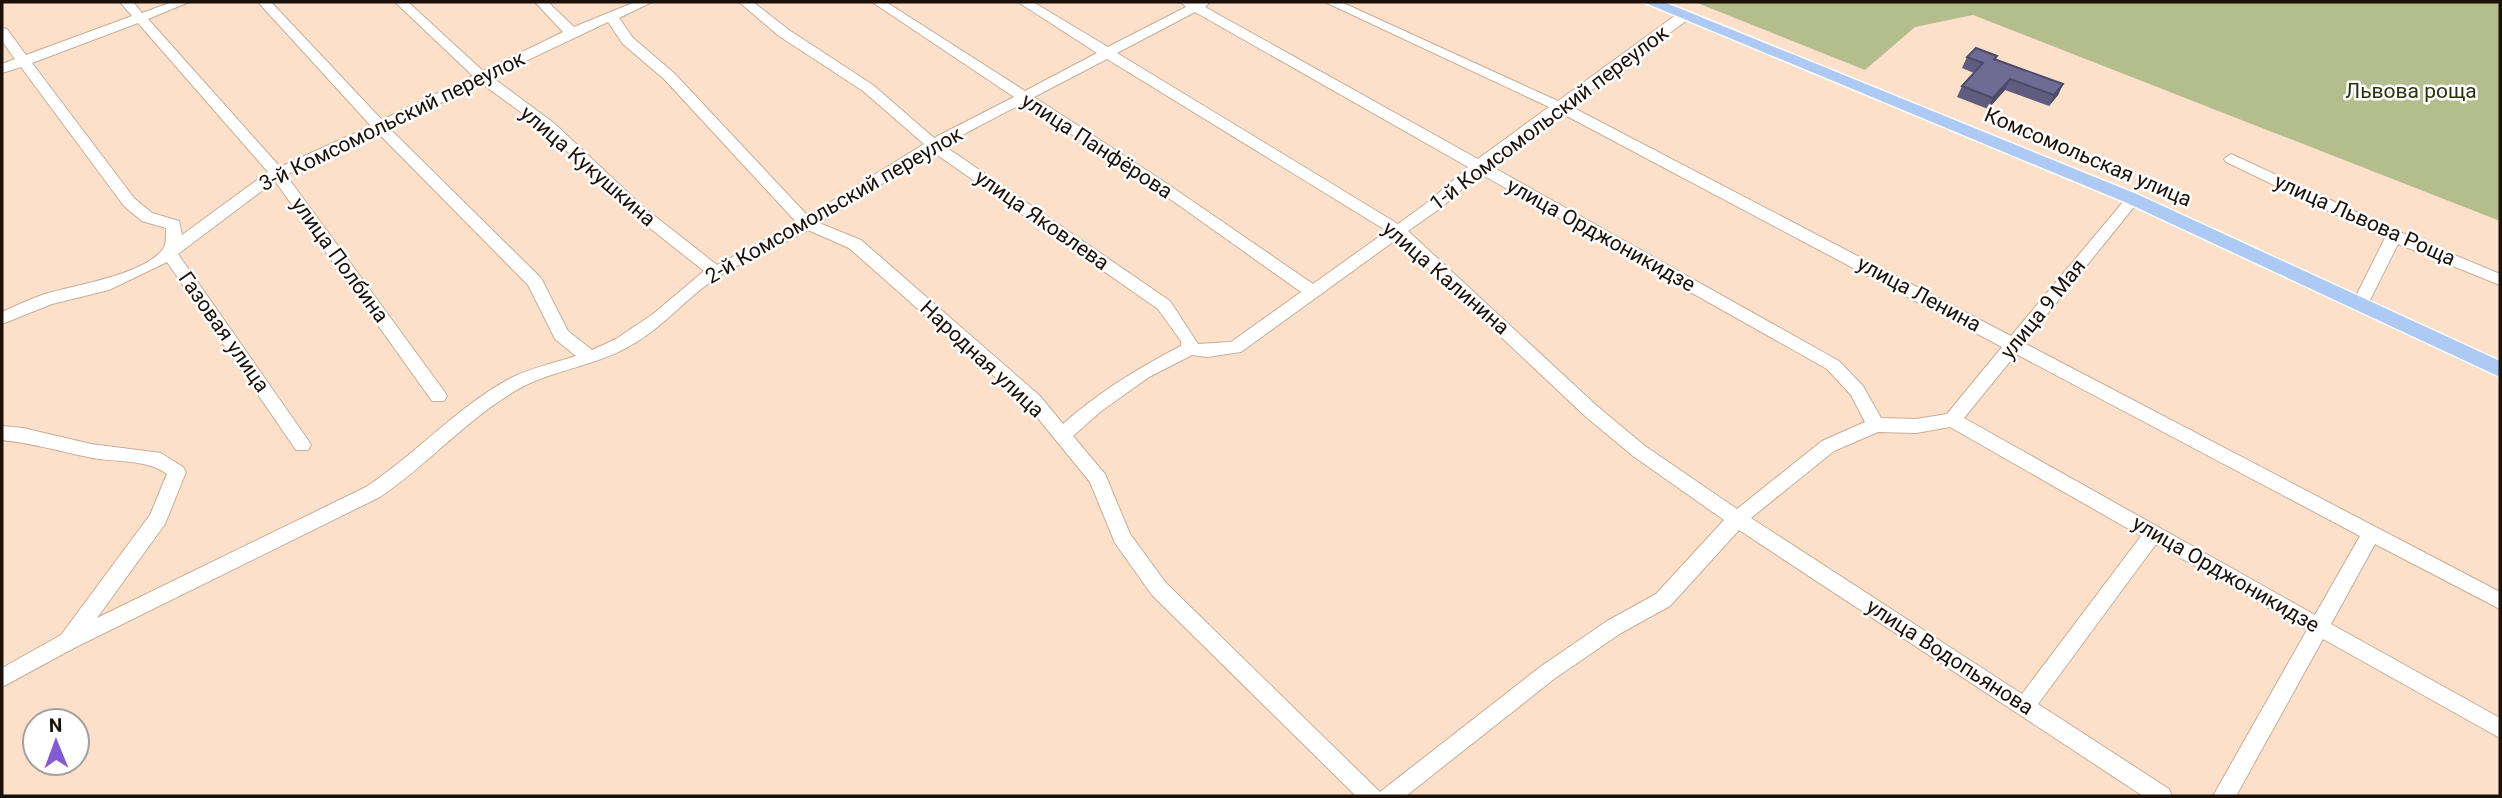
<svg xmlns="http://www.w3.org/2000/svg" width="2502" height="798" viewBox="0 0 2502 798" font-family="Roboto,sans-serif">
	<rect width="100%" height="100%" fill="#fce0ca"/>
	<polygon fill="#b4bd8d" points="1695,2 2500,2 2500,221 1973,15 1915,27 1865,70"/>
	<g fill="none" stroke-linecap="round" stroke-linejoin="round">
		<g stroke="#c8ad97" stroke-width="2">
			<g id="minor">
				<path d="M120 2H133L142 13 172 2H189L148 19 280 167 371 126 258 2H271L382 120 473 76 395 2H408L483 71 563 32 535 2H548L574 27 635 2H652L619 18 633 38 674 73 808 216 924 144 863 91 779 36 739 2H753L789 30 873 85 934 138 1014 97 872 2H886L1025 91 1097 53 1018 2H1033L1108 47 1186 7 1181 2H1210L1205 7 1478 159 1549 107 1325 2H1341L1558 101 1680 12H1690V18L1570 106 2011 336 2128 196H2138L2141 199 2138 202 2024 343 2500 592V609L2375 544 2331 624 2500 718V738L2323 639 2236 796H2213L2307 630 2156 544 2038 704 2169 789 2172 796H2143L1739 530 1670 606 1621 633 1554 679 1406 796H1356L1152 595 1115 543 1090 482 1028 406 849 248 808 230C779 246 729 266 705 286 678 307 657 332 626 348 593 366 555 370 522 387 469 416 429 464 380 497L74 648 2 687V668L61 635 150 515 167 474C146 458 113 463 88 457 59 451 31 443 2 440V426L23 428 91 444 161 453 183 467 186 472 165 524 97 618 366 487C416 454 456 408 509 379 529 368 555 363 576 356L555 339 528 285 378 133 286 175 444 391 447 396 444 401H432L275 181 178 254 308 440 311 445 308 450H296L167 262 109 290 52 304 2 324V312C15 306 28 300 42 295 72 285 143 276 163 249 167 243 166 235 166 228L142 221 124 206 21 67 2 73V64L15 59 2 41V28L7 29 26 55 132 16ZM1195 12 1468 167 1432 199 1398 224 1117 53ZM608 22 623 44 664 79 797 223 717 265 642 206 555 124 492 77ZM138 23 268 172 182 235 179 221 152 213 134 198 32 63ZM1107 59 1387 231 1313 284 1166 183 1034 97ZM481 83 545 130 632 214 704 271 653 314 616 339 592 350 568 331 541 278 389 128ZM1023 103 1156 189 1301 292 1231 342 1198 344 1170 301 943 145ZM1561 113 2002 347 1947 414 1916 419 1881 418 1863 386 1839 361 1489 165ZM933 152 1158 309 1181 341V346C1138 368 1099 392 1063 424L1040 396 861 240 819 223ZM1479 173 1827 369 1851 395 1865 422 1822 441 1737 509 1645 446 1597 406 1408 231 1442 207ZM1397 239 1585 416 1633 456 1724 520 1656 594 1607 621 1540 667 1380 792 1166 583 1130 534 1105 474 1073 436 1100 412 1149 377 1192 355 1207 357 1241 352ZM2016 354 2360 536 2315 615 1964 418ZM1950 427 2141 536 2022 694 1751 518 1834 451 1878 432 1916 433Z"/>
				<polygon points="2231,154 2400,232 2500,274 2500,285 2398,244 2366,308 2354,308 2352,304 2385,238 2226,162 2224,159"/>
			</g>
		</g>
		<g stroke="#fff" stroke-width="3">
			<polygon id="major" points="1643,2 1664,2 2139,195 2500,361 2500,377 2127,203"/>
		</g>
		<use href="#minor" fill="#fff" fill-rule="evenodd"/>
		<use href="#major" fill="#accaf4" fill-rule="evenodd"/>
	</g>
	<polygon fill="#5f5c80" points="1997,56 1996,60 2063,84 2058,95 2049,106 2005,90 1988,109 1957,97 1962,86 1974,73 1962,68 1967,57"/>
	<g fill="#4d4b68">
		<polygon points="2010,79 2005,90 1988,109 1993,98"/>
		<polygon points="2063,84 2058,95 2049,106 2054,95"/>
	</g>
	<polygon fill="#6e6b95" stroke="#4d4b68" stroke-width="2" points="1976,48 1997,56 1994,59 2063,84 2054,95 2010,79 1993,98 1962,86 1983,63 1967,57"/>
	<g text-anchor="middle" stroke-width="5" stroke-linejoin="round" paint-order="stroke">
		<g font-size="21" fill="#2d320d" stroke="#fff">
			<text x="2411" y="98">Львова роща</text>
		</g>
		<g font-size="21" fill="#1b1109" stroke="#fff">
			<text transform="translate(1549 118) rotate(-37)" y="7">1-й Комсомольский переулок</text>
			<text transform="translate(392 121) rotate(-26)" y="7">3-й Комсомольский переулок</text>
			<text transform="translate(1097 146) rotate(33)" y="7">улица Панфёрова</text>
			<text transform="translate(2088 157) rotate(23)" y="7">Комсомольская улица</text>
			<text transform="translate(588 166) rotate(41)" y="7">улица Кукушкина</text>
			<text transform="translate(834 205) rotate(-30)" y="7">2-й Комсомольский переулок</text>
			<text transform="translate(1042 220) rotate(35)" y="7">улица Яковлева</text>
			<text transform="translate(2365 220) rotate(24)" y="7">улица Львова Роща</text>
			<text transform="translate(1601 235) rotate(29)" y="7">улица Орджоникидзе</text>
			<text transform="translate(340 260) rotate(54)" y="7">улица Полбина</text>
			<text transform="translate(1446 278) rotate(41)" y="7">улица Калинина</text>
			<text transform="translate(1919 294) rotate(28)" y="7">улица Ленина</text>
			<text transform="translate(2043 309) rotate(-51)" y="7">улица 9 Мая</text>
			<text transform="translate(224 332) rotate(55)" y="7">Газовая улица</text>
			<text transform="translate(982 359) rotate(43)" y="7">Народная улица</text>
			<text transform="translate(2226 574) rotate(30)" y="7">улица Орджоникидзе</text>
			<text transform="translate(1950 657) rotate(33)" y="7">улица Водопьянова</text>
		</g>
	</g>
	<rect width="2502" height="798" fill="none" stroke="#1b1109" stroke-width="7"/>
	<g transform="translate(56 742) rotate(359)"><circle r="33" fill="#ffffff" stroke="#a4a09d" stroke-width="2"/>
	<path d="M0-5L12 26L0 18L-12 26Z" fill="#835bd5"/>
	<text y="-10" font-size="19" font-weight="bold" text-anchor="middle" fill="#1b1109">N</text>
	</g>
</svg>
